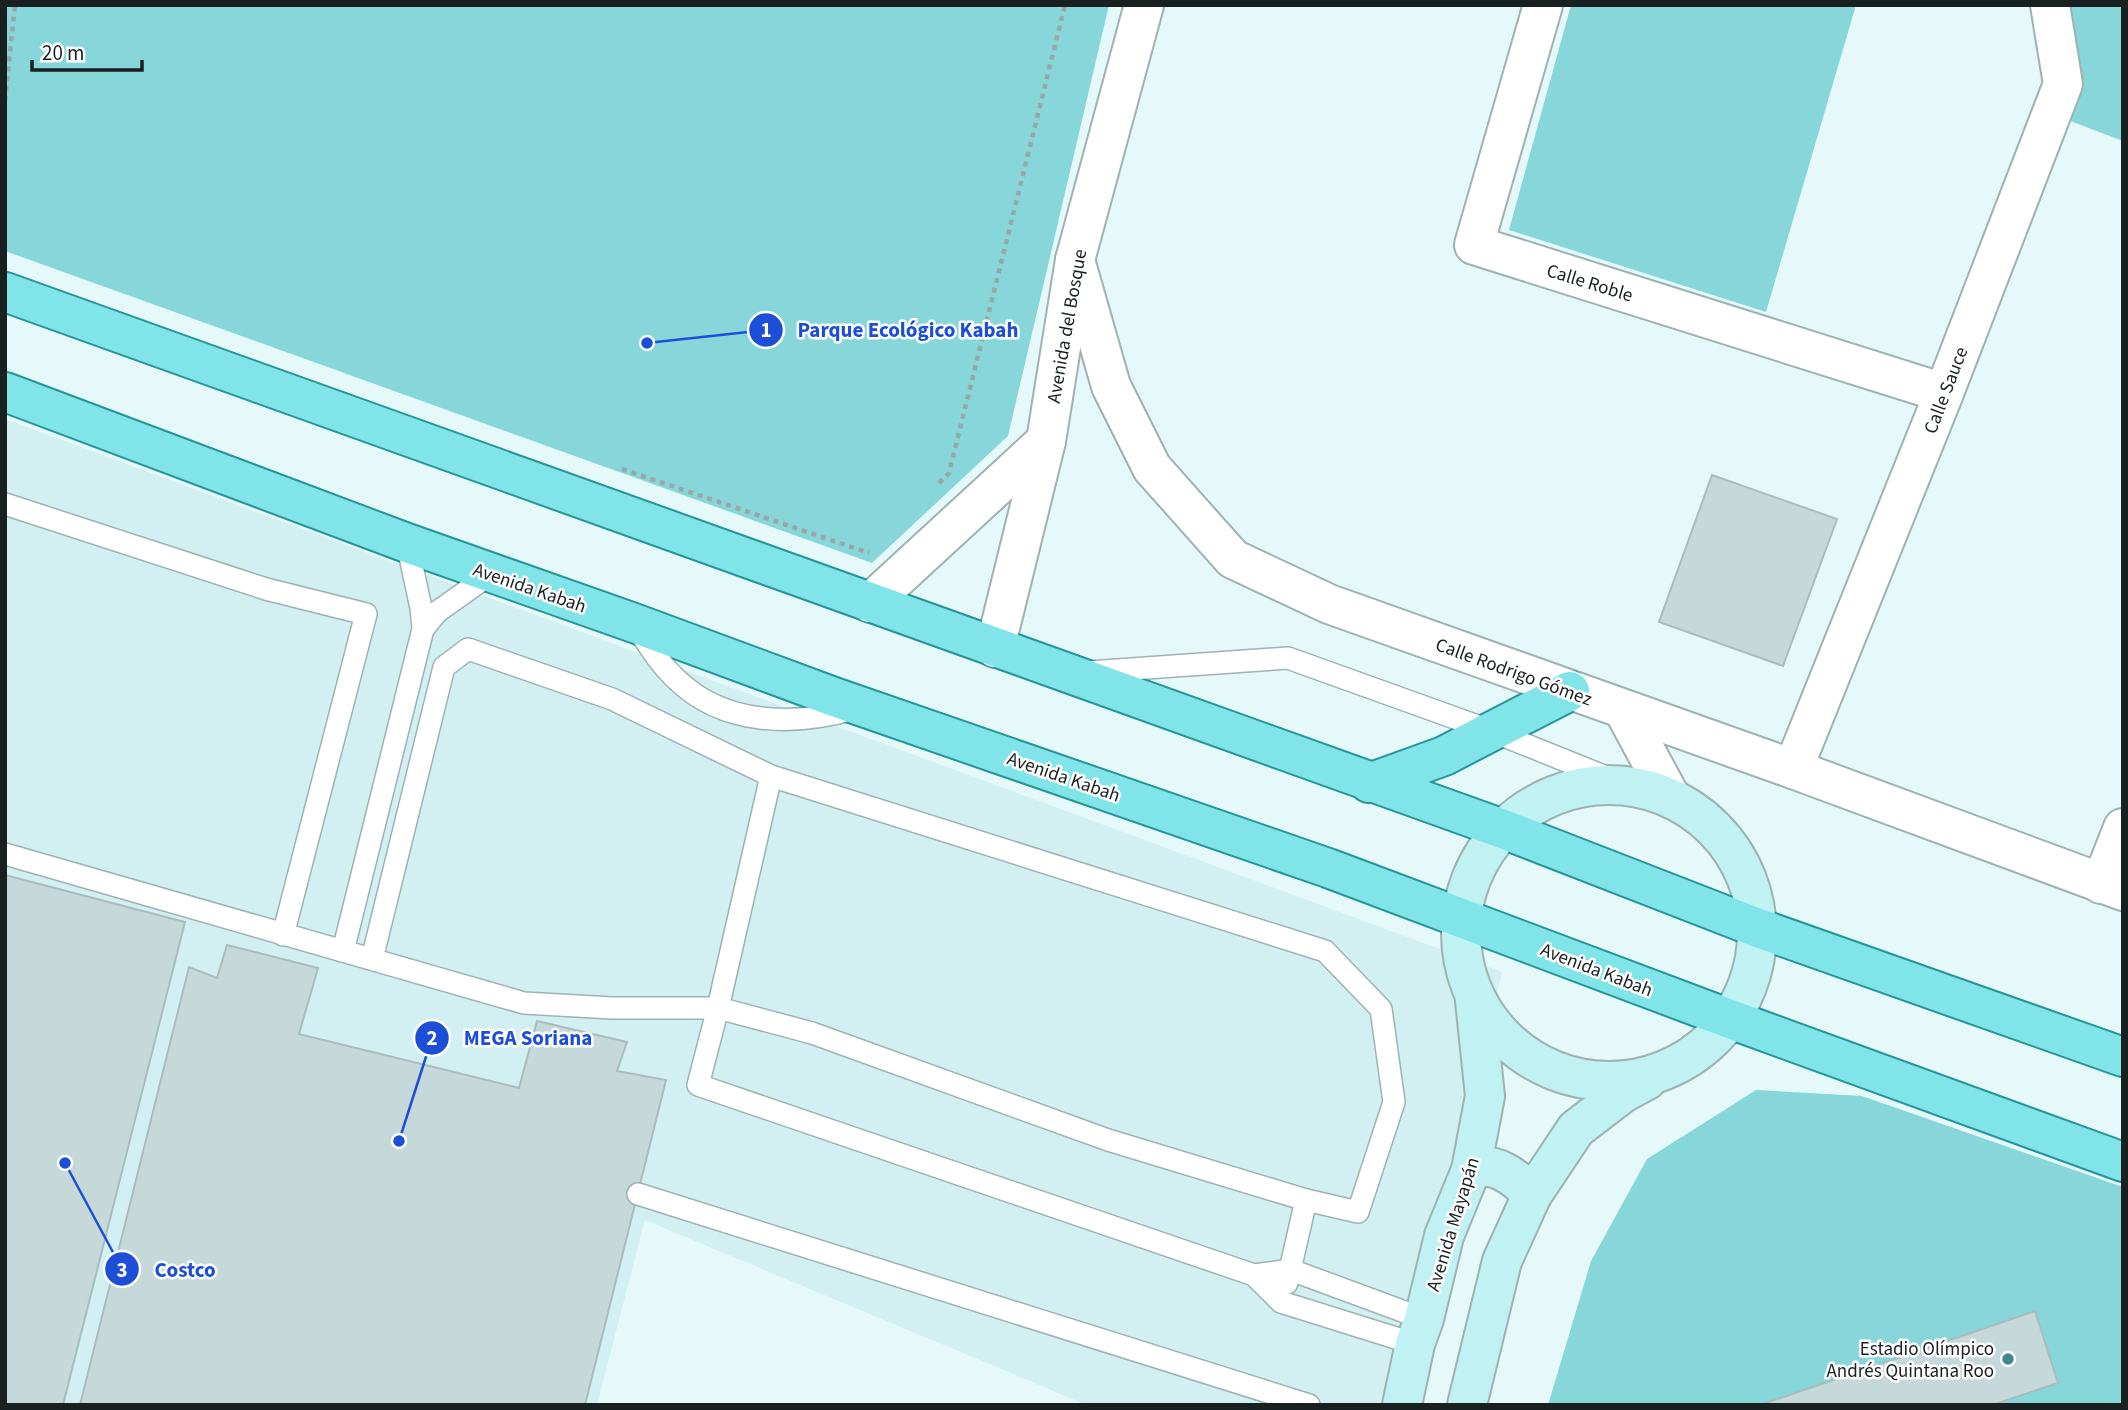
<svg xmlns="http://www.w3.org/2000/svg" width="2128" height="1410" viewBox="0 0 2128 1410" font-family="'Source Sans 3',sans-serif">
	<rect width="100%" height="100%" fill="#e5f9fa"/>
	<polygon fill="#d2f0f1" points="5,419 1502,972 1405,1405 1087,1405 645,1220 597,1405 5,1405"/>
	<g fill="#87d6da">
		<polygon points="5,5 1109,5 1008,436 872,563 5,251"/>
		<polygon points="1571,5 1856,5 1766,312 1509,230"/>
		<polygon points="2050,5 2123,5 2123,141 2065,119"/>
		<polygon points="1756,1090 1862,1096 2123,1187 2123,1405 1548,1405 1591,1261 1647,1159"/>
	</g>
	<g fill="#c5d9da" stroke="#aabdbe" stroke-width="2">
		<polygon points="1712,475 1837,519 1783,666 1659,622"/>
		<polygon points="5,875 185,922 63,1405 5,1405"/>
		<polygon points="227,945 318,968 299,1034 519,1088 537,1021 627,1042 617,1071 666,1080 585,1405 80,1405 189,967 217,978"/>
		<polygon points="2035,1311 2058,1383 1992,1405 1760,1405"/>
	</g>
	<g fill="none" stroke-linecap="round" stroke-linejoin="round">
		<g stroke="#9fb2b2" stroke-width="24">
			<g id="lane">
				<polyline points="5,504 266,589 366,614 283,935"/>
				<path d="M637 628C649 646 660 664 676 679 724 726 794 726 854 709"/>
				<polyline points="423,629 437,612 492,573"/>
				<polyline points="1089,672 1288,658 1494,732 1626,785"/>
				<polyline points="771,776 718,1008 698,1085 1254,1275 1291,1270 1424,1319"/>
				<polyline points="5,854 524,1003 612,1008 718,1008 812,1033 1108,1140 1306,1200 1358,1212 1394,1102 1381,1009 1325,951 771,776 612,699 468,649 444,667 372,959"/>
				<polyline points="343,951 423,629 421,608 407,543"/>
				<polyline points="638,1194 1309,1405"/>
				<polyline points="1254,1275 1281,1302 1415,1344"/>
				<polyline points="1287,1283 1306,1200"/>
			</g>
		</g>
		<g stroke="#9fb2b2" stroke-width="42">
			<g id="street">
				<polyline points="1543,5 1474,245 1944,393"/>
				<polyline points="1075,260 1111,386 1152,468 1233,559 1329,604 1793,769 2123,891"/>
				<polyline points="870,603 1046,441"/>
				<polyline points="995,648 1046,441 1075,260 1144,5"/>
				<polyline points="1623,709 1671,798"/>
				<polyline points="1793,769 1944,393 2063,84 2050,5"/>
				<polyline points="2101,884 2123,828"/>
			</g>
		</g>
		<g stroke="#9fb2b2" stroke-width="42">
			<g id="secondary">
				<circle cx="1609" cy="933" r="148"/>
				<path d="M1471 1170C1493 1159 1517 1178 1532 1195"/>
				<polyline points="1402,1405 1415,1344 1424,1319 1444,1236 1471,1170 1485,1096 1475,1001"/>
				<polyline points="1467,1405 1502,1261 1532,1195 1576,1129 1623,1093 1647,1080"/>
			</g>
		</g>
		<g stroke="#269499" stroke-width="42">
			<g id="primary">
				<polyline points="5,292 1503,829 1758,928 2123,1057"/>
				<polyline points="5,392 407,543 634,623 834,697 1328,868 1730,1019 2123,1162"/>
				<polyline points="1369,783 1444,756 1570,691"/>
			</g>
		</g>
		<g stroke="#98a7a8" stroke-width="4.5" stroke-dasharray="5 5" stroke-linecap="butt">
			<polyline points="5,101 15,5"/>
			<polyline points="622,469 869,553"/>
			<polyline points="939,483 949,473 1065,5"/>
		</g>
		<use href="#lane" stroke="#fff" stroke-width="21"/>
		<use href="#street" stroke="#fff" stroke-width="38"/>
		<use href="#secondary" stroke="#c0f2f4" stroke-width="38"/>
		<use href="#primary" stroke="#81e4e9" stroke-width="38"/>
	</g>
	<circle fill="#41898d" stroke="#fff" stroke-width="2.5" cx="2008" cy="1359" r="7"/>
	<g text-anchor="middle" stroke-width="5" stroke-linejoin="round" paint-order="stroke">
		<g font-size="19" fill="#192020" stroke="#fff">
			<text transform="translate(1590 282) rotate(17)" y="7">Calle Roble</text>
			<text transform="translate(1066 326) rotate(-80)" y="7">Avenida del Bosque</text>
			<text transform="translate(1945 390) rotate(-69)" y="7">Calle Sauce</text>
			<text transform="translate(530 587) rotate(19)" y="7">Avenida Kabah</text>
			<text transform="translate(1514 671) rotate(20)" y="7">Calle Rodrigo Gómez</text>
			<text transform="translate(1064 776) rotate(19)" y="7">Avenida Kabah</text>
			<text transform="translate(1597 969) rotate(21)" y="7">Avenida Kabah</text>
			<text transform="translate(1452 1224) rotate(-73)" y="7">Avenida Mayapán</text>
		</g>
		<g font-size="19" fill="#192020" stroke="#fff" text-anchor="end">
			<text x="1994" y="1355">Estadio Olímpico<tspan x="1994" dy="22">Andrés Quintana Roo</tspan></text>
		</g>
	</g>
	<path fill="none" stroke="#1d4ed8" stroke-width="2.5" d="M647 343L766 330M399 1141L432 1038M65 1163L122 1269"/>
	<g fill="#1d4ed8" stroke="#fff" stroke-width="2.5">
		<circle cx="647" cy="343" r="7"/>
		<circle cx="399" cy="1141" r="7"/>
		<circle cx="65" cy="1163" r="7"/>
		<circle cx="766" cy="330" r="18"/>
		<circle cx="432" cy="1038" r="18"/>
		<circle cx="122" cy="1269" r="18"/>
	</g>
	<g font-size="21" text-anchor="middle" font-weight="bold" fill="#fff">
		<text x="766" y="337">1</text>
		<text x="432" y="1045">2</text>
		<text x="122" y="1277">3</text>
	</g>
	<g font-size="21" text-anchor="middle" font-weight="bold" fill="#1d4ed8" stroke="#fff" stroke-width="5" stroke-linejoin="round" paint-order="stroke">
		<text x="908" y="337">Parque Ecológico Kabah</text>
		<text x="528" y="1045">MEGA Soriana</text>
		<text x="185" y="1277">Costco</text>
	</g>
	<rect width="2128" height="1410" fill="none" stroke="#192020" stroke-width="14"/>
	<path d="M32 60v10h110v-10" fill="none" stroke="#192020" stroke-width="3.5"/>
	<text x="42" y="60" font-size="21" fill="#192020" stroke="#ffffff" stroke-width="5" paint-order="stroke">20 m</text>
</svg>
